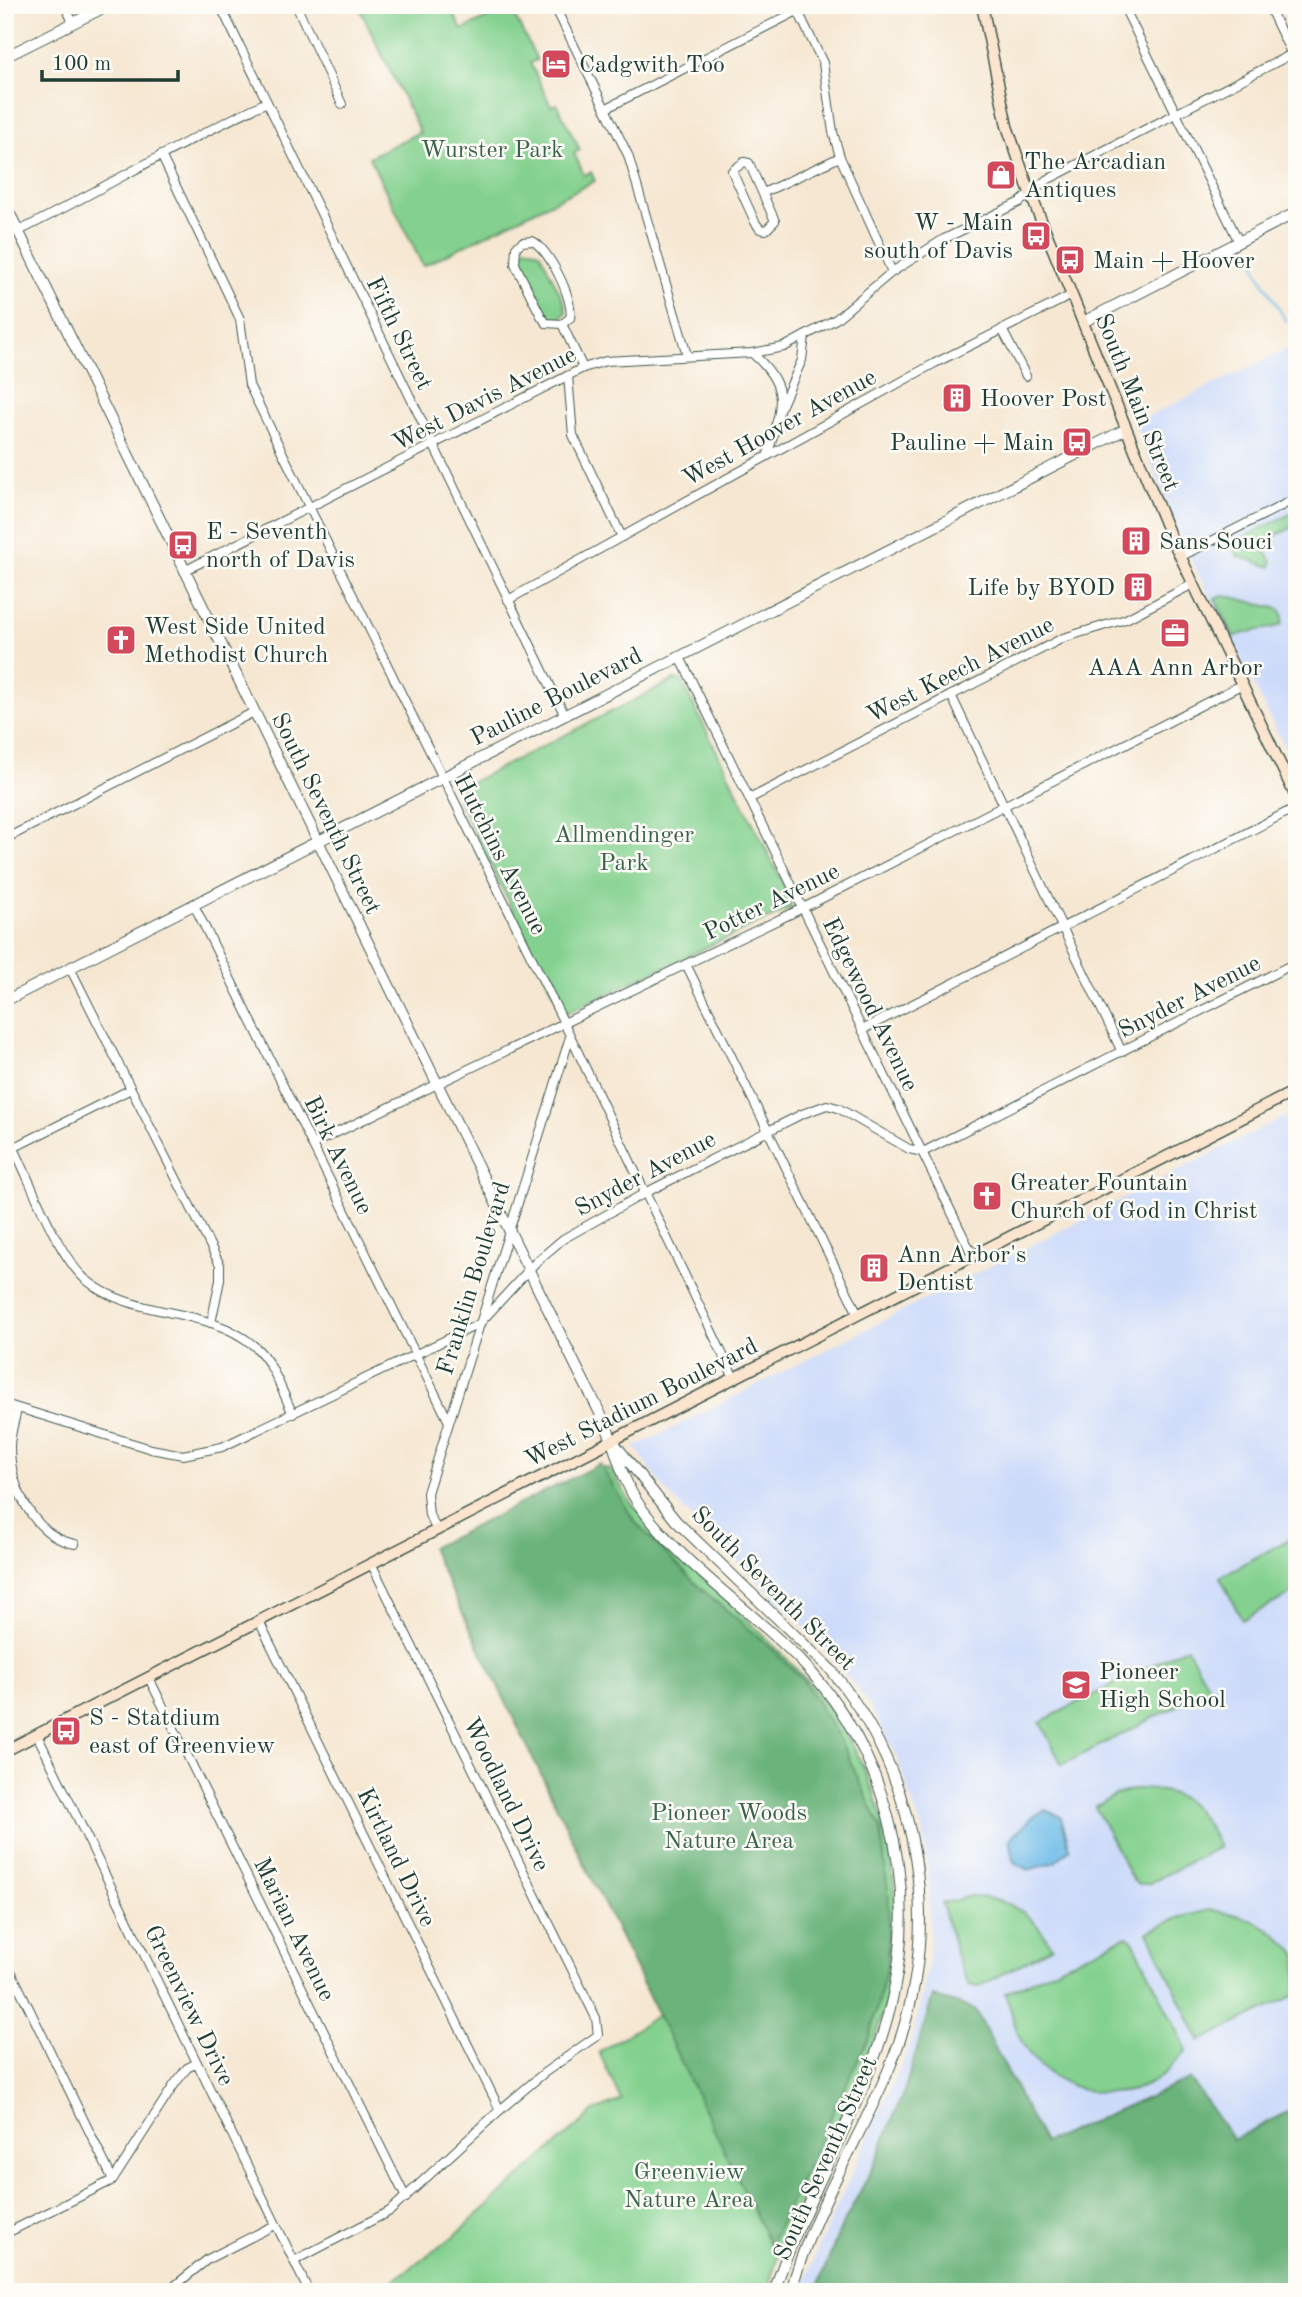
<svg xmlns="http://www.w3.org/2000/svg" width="1302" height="2297" viewBox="0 0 1302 2297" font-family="'Old Standard TT',serif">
	<rect width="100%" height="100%" fill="#fdfcf7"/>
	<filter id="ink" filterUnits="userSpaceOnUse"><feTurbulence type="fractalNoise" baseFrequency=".0143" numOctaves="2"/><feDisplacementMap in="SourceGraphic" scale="14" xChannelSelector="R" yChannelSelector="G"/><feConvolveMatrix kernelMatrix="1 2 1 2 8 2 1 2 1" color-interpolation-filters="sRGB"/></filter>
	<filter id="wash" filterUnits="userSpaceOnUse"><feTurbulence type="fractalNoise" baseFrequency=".00686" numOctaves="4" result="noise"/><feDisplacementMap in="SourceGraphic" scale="28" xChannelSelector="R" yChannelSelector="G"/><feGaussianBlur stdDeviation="1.57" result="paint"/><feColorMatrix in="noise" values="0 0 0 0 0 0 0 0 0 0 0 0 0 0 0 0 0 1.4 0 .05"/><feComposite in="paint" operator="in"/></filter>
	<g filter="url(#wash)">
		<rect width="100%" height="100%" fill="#f6e7d2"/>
		<g fill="#cddbfa">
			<polygon points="1297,344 1297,772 1180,537 1135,423"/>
			<polygon points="1297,1110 1297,2292 802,2292 817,2250 910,2045 923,1993 930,1947 929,1877 923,1833 894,1750 868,1703 819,1641 668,1494 635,1447"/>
		</g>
		<g fill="#84d18f" stroke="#528762" stroke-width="2">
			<polygon points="358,5 449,5 462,30 510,7 537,60 530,63 551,106 557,104 580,150 574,153 584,175 591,172 595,181 423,266 369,157 420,132"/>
			<polygon points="526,247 540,252 565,304 566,313 560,319 547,317 521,263 520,254"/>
			<polygon points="1296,511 1293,527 1273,537 1276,542 1264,548 1272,562 1271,567 1237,556 1234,542"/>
			<path d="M1224 595 1279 609 1283 614 1282 624C1276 630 1249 629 1234 637L1215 599Z"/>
			<polygon points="674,680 681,680 792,901 789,909 564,1014 457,797 462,787"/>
			<path d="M600 1467 611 1470 631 1503 652 1528C704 1583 765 1631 814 1689 896 1785 917 1926 873 2043 849 2106 815 2165 788 2226 779 2247 774 2270 767 2292H378L454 2236 593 2112 621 2100 599 2052 658 2015 431 1548Z"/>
			<polygon points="1295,1536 1297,1591 1242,1620 1220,1577"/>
			<polygon points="1187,1647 1210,1689 1062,1765 1040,1722"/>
			<path d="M1135 1789C1184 1788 1198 1805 1219 1847L1148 1884H1137L1132 1879 1095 1807 1116 1795Z"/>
			<path d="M971 1896C1012 1900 1031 1911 1052 1947L979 1987 969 1985 960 1966 942 1904Z"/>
			<path d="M1210 1910C1251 1916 1269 1924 1297 1955V1994L1200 2041 1148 1932 1178 1918Z"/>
			<path d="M1127 1936 1133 1941 1187 2050C1176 2062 1165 2075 1151 2083 1107 2106 1047 2087 1023 2044 1014 2029 1012 2009 1005 1993Z"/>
		</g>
		<g fill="#6bb37a" stroke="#457857" stroke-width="2">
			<polygon points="600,1464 635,1522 699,1587 766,1643 803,1680 839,1737 881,1828 889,1900 887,1967 870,2035 770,2245 431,1548"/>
			<polygon points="933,1996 975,2009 1044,2143 1190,2079 1233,2140 1297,2107 1297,2292 816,2292 839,2232 875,2163 905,2088"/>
		</g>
		<polygon fill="#6ebce8" stroke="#467c8e" stroke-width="2" points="1045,1810 1061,1817 1070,1849 1055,1862 1029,1870 1014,1862 1010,1839 1031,1818"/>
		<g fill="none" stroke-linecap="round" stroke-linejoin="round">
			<polyline stroke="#6ebce8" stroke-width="2.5" points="1253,256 1258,272 1286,321"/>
		</g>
	</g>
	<g filter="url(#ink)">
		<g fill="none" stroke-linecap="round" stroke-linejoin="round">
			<g stroke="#3f564c" stroke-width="10">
				<g id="minor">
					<polyline points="65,5 73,23"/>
					<polyline points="220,5 565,716"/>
					<polyline points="296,5 342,104"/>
					<polyline points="526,5 534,10 544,5"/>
					<polyline points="554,5 628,155 687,355"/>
					<polyline points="795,5 823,63 833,132 840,157 892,272"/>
					<polyline points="1123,5 1239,242"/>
					<polyline points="1268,5 1297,65"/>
					<polyline points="605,109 809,5"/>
					<polyline points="161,155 240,319 249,385 564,1023 734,1378"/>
					<polygon points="744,162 749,163 775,221 766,230 760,229 755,222 732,171"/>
					<polyline points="765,192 840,157"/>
					<path d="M19 231C103 189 182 141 267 102"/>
					<path d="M532 241C548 247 575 301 570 318L562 324 546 323 541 316 515 264 516 247 522 242Z"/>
					<polyline points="562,324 583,368"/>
					<polyline points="1002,329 1026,376"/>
					<path d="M752 353C793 389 780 408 768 454"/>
					<polyline points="568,376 573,435 622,537"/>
					<polyline points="782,405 802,360 805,336"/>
					<polyline points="1180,557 1297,498"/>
					<polyline points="184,571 583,368 606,361 752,353 784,347 836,319 892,272 944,239 1020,202 1045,181 1292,54"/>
					<polyline points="508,600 935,363 1072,295"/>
					<polyline points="680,657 973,1256"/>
					<polyline points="951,695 1122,1052"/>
					<polyline points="749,799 1063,638 1126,619 1193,584"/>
					<polyline points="5,839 254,712"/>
					<polyline points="194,905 449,1422"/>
					<polyline points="686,964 858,1314"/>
					<polyline points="70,968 220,1265 220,1280 211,1323"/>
					<polyline points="862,1030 1297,807"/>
					<polyline points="313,1144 811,904 1241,685"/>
					<path d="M14 1148C31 1183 57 1254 85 1279 133 1320 206 1305 253 1345 273 1361 282 1392 293 1414"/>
					<polyline points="5,1152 131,1089"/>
					<polyline points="5,1404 151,1449 183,1455 222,1447 479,1324 537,1261 563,1239 645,1193 802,1114 827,1105 838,1108 909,1149 923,1152 1297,962"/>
					<path d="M17 1410C14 1422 10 1435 10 1447 10 1486 33 1536 75 1544"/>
					<polyline points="437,1530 429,1515 427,1493 570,1037"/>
					<polyline points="259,1621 500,2110"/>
					<polyline points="149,1678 406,2198"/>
					<polyline points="37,1735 309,2292"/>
					<polyline points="5,1959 113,2180"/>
					<polyline points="5,2234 113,2180 174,2085 187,2068 197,2063"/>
					<polyline points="294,2261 390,2211 500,2110 544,2073 598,2035 596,2018 371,1563"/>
					<polyline points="167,2292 208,2259 275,2225"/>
				</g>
			</g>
			<g stroke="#3f564c" stroke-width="12">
				<g id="tertiary">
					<polyline points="5,57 109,5"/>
					<path d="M5 204 575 1364C587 1389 603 1415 612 1441 620 1466 626 1487 642 1509 685 1567 749 1608 800 1660 885 1748 919 1877 893 1995 871 2097 806 2191 774 2292"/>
					<polyline points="1083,322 1297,212"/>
					<polyline points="5,1001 1126,429"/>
					<path d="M614 1443 676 1521 831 1670C922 1781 945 1931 891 2064 860 2140 811 2212 791 2292"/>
				</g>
			</g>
			<g stroke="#3f564c" stroke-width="13">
				<g id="secondary">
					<polyline points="982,5 1007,126 1030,193 1169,533 1297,799"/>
					<polyline points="5,1751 1297,1090"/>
				</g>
			</g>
			<use href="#minor" stroke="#fff" stroke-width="8"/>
			<use href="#tertiary" stroke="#fff" stroke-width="10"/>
			<use href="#secondary" stroke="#fce5cf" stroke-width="10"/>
		</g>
	</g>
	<defs>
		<g id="hotel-square" transform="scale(1.575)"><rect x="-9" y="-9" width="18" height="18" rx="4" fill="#d1495b" stroke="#fdfcf7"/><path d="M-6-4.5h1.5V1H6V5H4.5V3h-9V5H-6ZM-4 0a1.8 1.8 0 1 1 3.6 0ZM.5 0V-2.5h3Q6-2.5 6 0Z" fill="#fff"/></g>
		<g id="shop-square" transform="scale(1.575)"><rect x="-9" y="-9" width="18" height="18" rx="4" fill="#d1495b" stroke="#fdfcf7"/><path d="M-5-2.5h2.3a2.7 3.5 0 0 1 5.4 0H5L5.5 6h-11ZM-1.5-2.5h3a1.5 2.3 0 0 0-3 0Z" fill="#fff"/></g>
		<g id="bus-square" transform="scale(1.575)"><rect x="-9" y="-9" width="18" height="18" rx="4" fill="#d1495b" stroke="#fdfcf7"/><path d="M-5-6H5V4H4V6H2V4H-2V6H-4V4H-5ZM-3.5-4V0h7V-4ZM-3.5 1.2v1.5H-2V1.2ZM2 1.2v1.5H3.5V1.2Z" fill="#fff"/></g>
		<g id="building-square" transform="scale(1.575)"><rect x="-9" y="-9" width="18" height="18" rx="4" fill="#d1495b" stroke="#fdfcf7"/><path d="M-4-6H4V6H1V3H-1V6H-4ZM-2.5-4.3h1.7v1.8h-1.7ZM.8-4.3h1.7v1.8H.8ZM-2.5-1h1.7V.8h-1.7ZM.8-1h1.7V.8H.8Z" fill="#fff"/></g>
		<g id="office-square" transform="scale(1.575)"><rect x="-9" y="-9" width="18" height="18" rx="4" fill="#d1495b" stroke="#fdfcf7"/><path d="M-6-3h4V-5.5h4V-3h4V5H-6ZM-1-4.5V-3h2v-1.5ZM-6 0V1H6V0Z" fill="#fff"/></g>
		<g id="church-square" transform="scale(1.575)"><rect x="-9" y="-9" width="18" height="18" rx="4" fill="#d1495b" stroke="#fdfcf7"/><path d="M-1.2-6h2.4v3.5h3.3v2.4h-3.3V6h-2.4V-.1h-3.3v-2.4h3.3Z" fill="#fff"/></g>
		<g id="school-square" transform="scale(1.575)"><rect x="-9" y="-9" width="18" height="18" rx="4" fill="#d1495b" stroke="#fdfcf7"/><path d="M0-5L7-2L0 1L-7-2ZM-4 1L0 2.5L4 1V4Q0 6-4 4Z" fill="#fff"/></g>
	</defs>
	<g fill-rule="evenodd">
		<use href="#hotel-square" x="556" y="64"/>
		<use href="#shop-square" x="1001" y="175"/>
		<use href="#bus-square" x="1036" y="236"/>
		<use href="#bus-square" x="1070" y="260"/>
		<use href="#building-square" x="957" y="398"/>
		<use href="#bus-square" x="1077" y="442"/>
		<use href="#building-square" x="1136" y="541"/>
		<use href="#bus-square" x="183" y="545"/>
		<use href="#building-square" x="1138" y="587"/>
		<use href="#office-square" x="1175" y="633"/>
		<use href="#church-square" x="121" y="640"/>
		<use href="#church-square" x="987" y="1196"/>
		<use href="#building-square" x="874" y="1268"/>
		<use href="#school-square" x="1076" y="1685"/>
		<use href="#bus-square" x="66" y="1731"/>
	</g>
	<g text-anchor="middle" stroke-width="5" stroke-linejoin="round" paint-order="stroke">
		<g font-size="24" fill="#1f3d34" stroke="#fdfcf7" text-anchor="start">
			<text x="579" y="72">Cadgwith Too</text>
			<text x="1024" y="169">The Arcadian<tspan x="1024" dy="28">Antiques</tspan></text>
			<text x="1013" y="230" text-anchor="end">W - Main<tspan x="1013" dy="28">south of Davis</tspan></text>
			<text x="1093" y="268">Main + Hoover</text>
			<text x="980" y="406">Hoover Post</text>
			<text x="1054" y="450" text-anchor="end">Pauline + Main</text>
			<text x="206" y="539">E - Seventh<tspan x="206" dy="28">north of Davis</tspan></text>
			<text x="1159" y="549">Sans Souci</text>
			<text x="1115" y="595" text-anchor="end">Life by BYOD</text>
			<text x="144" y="634">West Side United<tspan x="144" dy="28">Methodist Church</tspan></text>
			<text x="1175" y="675" text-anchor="middle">AAA Ann Arbor</text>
			<text x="1010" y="1190">Greater Fountain<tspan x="1010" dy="28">Church of God in Christ</tspan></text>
			<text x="897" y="1262">Ann Arbor's<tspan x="897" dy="28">Dentist</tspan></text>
			<text x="1099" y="1679">Pioneer<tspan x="1099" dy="28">High School</tspan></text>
			<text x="89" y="1725">S - Statdium<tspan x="89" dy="28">east of Greenview</tspan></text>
		</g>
		<g font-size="24" fill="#38624b" stroke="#fdfcf7">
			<text x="492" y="157">Wurster Park</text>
			<text x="624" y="842">Allmendinger<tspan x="624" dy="28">Park</tspan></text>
			<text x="729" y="1820">Pioneer Woods<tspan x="729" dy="28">Nature Area</tspan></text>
			<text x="689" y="2179">Greenview<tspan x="689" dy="28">Nature Area</tspan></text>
		</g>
		<g font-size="24" fill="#1f3d34" stroke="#fdfcf7">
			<text transform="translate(400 333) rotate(64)" y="8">Fifth Street</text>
			<text transform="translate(484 398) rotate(-27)" y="8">West Davis Avenue</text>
			<text transform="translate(1138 402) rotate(68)" y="8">South Main Street</text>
			<text transform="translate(779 427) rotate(-29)" y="8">West Hoover Avenue</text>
			<text transform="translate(960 669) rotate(-27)" y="8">West Keech Avenue</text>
			<text transform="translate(556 696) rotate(-27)" y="8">Pauline Boulevard</text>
			<text transform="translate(327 813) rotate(64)" y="8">South Seventh Street</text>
			<text transform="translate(501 854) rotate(63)" y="8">Hutchins Avenue</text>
			<text transform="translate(771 901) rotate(-26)" y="8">Potter Avenue</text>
			<text transform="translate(1189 996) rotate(-27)" y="8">Snyder Avenue</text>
			<text transform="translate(871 1004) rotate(64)" y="8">Edgewood Avenue</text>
			<text transform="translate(339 1155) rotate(64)" y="8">Birk Avenue</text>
			<text transform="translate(645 1173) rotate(-28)" y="8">Snyder Avenue</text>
			<text transform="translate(473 1278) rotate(-73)" y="8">Franklin Boulevard</text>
			<text transform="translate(641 1402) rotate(-27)" y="8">West Stadium Boulevard</text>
			<text transform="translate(774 1588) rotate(45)" y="8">South Seventh Street</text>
			<text transform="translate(507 1794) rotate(64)" y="8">Woodland Drive</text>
			<text transform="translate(397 1857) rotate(64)" y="8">Kirtland Drive</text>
			<text transform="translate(295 1929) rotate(64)" y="8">Marian Avenue</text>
			<text transform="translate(190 2005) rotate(64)" y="8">Greenview Drive</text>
			<text transform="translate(825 2158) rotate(-66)" y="8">South Seventh Street</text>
		</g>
	</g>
	<rect width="1302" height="2297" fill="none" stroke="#fdfcf7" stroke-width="28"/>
	<path d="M42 70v10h136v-10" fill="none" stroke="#1f3d34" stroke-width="3.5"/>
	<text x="52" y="70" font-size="21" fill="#1f3d34" stroke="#fdfcf7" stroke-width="5" paint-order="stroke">100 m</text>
</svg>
